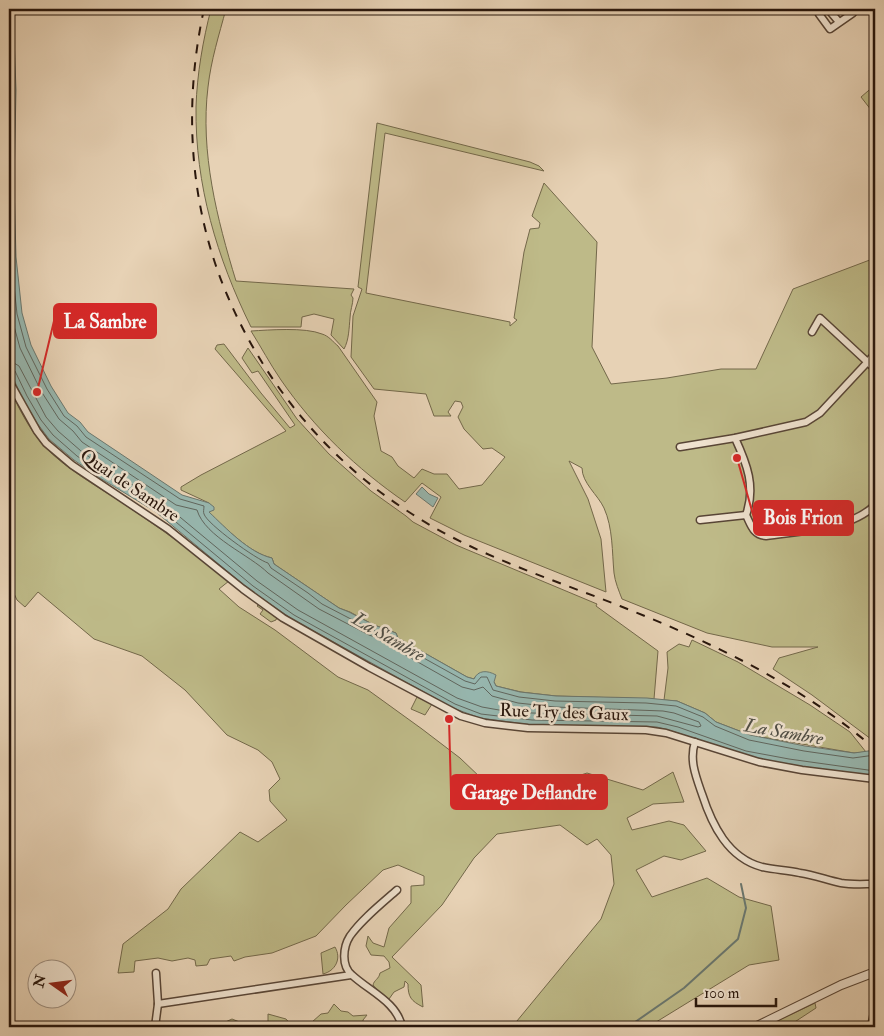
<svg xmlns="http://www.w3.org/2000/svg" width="884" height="1036" viewBox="0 0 884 1036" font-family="'IM FELL Double Pica',serif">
	<rect width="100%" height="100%" fill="#e7d2b5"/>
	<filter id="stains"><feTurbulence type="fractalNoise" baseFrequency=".004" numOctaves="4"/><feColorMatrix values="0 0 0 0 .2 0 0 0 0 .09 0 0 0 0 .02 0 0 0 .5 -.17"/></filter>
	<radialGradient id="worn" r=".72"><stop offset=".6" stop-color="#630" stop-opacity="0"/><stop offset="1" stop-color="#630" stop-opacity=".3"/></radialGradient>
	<g fill="#beba88" stroke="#73684a">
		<path d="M211 9H226C219 35 211 60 208 87 200 152 217 219 236 281L354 289 351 295 353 298C353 304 350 311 350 318 349 328 349 340 344 349L331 335 334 319 314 314 302 317 301 327H251C217 258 195 185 196 107 197 74 203 40 211 9Z"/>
		<polygon points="875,85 875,115 861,97"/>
		<path d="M377 123 530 162 539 166 544 171 385 133 366 293 510 322V326L517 320 514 318 524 252 530 229 539 228 540 223 532 216 544 183 597 242 592 347 611 384 667 378 721 369H756L793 289 875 258V742L812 695 773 669 779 658 818 647H772L707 633 622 599C619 591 615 582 614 573 612 552 613 528 604 508 598 495 582 483 582 468L569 461 588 499 601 539 606 592 464 535 430 518 441 497 422 483 405 502C357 469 314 428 281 380 270 364 261 347 251 331 269 330 305 327 322 334 329 336 333 342 338 346L377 402 374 416 381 451 392 457 398 466 414 478 422 469 434 474H447L459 489 482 485 505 457 492 448 483 449 464 429 458 417 463 407 461 402 455 401 448 412 451 416H434L426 394 374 389 351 357 353 316 362 289 358 287Z"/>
		<path d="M224 344 261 393 290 428 295 425 258 371 252 373 242 358 248 348 297 419 329 454 371 491 406 516 413 522 456 545 597 604 596 606 658 651 654 699 556 696 521 692 496 686 494 682 475 677 474 679 467 677 398 638 396 633 374 625 350 612 339 608 274 564 272 558C249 553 226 528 208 512L209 510H213V507L209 503 181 490V487L201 475 286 431 215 349 217 345Z"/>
		<path d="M9 387C18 407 29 429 44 446 66 469 95 485 121 502 158 527 194 552 229 581L219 589 239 607 275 630 338 677 368 690 422 729 460 758 482 779 526 793 587 773 643 790 673 772 684 802 653 804 627 818 632 830 669 821 684 825 706 851 681 860 664 856 636 870 652 897 707 878 739 897 771 906 779 960 749 965 648 1027H512L601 919 614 884 611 855 597 839 587 845 560 825 497 834 474 858 442 905 392 957 421 985 423 1007C411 1001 408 997 408 984L405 981 404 987 394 992 389 999 380 993 373 985C374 980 379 979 380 973L390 968 389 962 384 956 371 955 366 946 368 936 373 943 384 947 389 928 411 903V886L424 885V876L398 865 383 870 346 905 316 936 272 953 245 957 234 961 231 956 210 959 207 965 196 966 195 960 188 958 172 961 158 958 135 961 134 972 118 973 123 944 168 909 181 889 240 832 258 842 287 820 270 801 269 790 280 779 272 762 258 750 227 735 185 690 142 656 94 639 38 592 25 607 17 600 9 583Z"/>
		<polygon points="259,604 277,617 276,620 271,622 260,614 263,610 257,606"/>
		<polygon points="692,640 738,662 810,705 850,732 866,752 854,753 750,735 716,722 705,713 677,701 664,700 668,668 667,652 679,644 689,647"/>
		<polygon points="417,697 432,704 425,715 411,709"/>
		<path d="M335 947C342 959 335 971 323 974L321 953Z"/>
		<polygon points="815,1003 816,1008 787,1027 765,1027"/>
		<polygon points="334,1004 341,1011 348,1012 353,1016 367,1015 363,1020 363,1027 312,1027 312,1022 321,1014 328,1013"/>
		<polygon points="268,1014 286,1019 293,1027 266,1027 268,1026"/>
		<polygon points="232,1019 252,1027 204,1027 209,1024 221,1024"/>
	</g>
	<g fill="#97b7af" stroke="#6b776e">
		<path d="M9 9H13L16 90 14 183 16 257 22 313 31 345 51 386 68 413 80 422 88 432 182 495 209 503 214 507V510L209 512C226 528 249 553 272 558L274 564 339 608 349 612 374 625 396 633 398 638 467 677 474 679C478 670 487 670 496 675L494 682 496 686 520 692 556 696 647 698 677 701 705 713 716 722 750 735 805 746 854 753 875 750V776C832 770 787 766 745 756 715 748 687 734 657 727L532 725 480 718 453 708 292 619 250 590 156 512 100 478 74 460 49 439 37 423 22 398 9 368Z"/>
		<polygon points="422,487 429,494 438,498 433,507 416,494"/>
	</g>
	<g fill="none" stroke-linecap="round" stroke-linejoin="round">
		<g stroke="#60665e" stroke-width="1">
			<path d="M9 57 11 90 9 183 11 257 17 314 26 347 47 389 64 416 77 426 86 437 180 499 204 506C204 509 203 512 204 514 207 524 257 560 268 563L271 568 308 593 322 604 372 630 391 636 395 642 465 681 475 684 481 677H487L493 690 519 697 555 701 646 703 676 706 703 717 715 726 749 740 804 751 853 758 875 755"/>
			<path d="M9 293 11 315 20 348 41 391 59 419 73 431 82 442 176 505 197 510C205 537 250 555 268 573L319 609 369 635 386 641 393 648 462 687 474 690 483 687 492 696 518 703 555 707 663 711 674 713 699 722 701 726 698 727 657 716 532 713 499 710 482 707 457 698 298 610 257 581 163 503 106 469 81 451 58 431 46 417 19 366 14 363 9 362"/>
			<polyline points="9,368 15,371 27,396 41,420 53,435 77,456 103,474 159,508 253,586 294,615 455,704 481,714 532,720 657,722 678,727 746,751 789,759 875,771"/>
		</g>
		<polyline stroke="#6b776e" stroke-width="2" points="628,1027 684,988 738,939 746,908 741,884"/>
		<g stroke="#584536" stroke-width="9">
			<g id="minor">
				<polyline points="825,9 819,14 830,29 853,13 853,9"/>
				<polyline points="828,9 839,22"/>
				<polyline points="812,332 820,318 875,369"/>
				<polyline points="9,381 37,431 46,443 72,465 168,529 243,589 283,618 369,667 461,716 485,723 528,728 646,730 666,733 759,762 802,770 875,779"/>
				<path d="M735 438C747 464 756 487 746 515"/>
				<polyline points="680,447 735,438 806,422 820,413 875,354"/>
				<path d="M746 515C751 525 753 535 766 536 800 531 850 530 875 505"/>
				<polyline points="700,520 746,515"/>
				<path d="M695 742C689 760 696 777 702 794 712 825 728 858 762 867 775 870 788 870 800 873 814 875 827 880 841 883 852 885 864 884 875 884"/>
				<path d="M397 890C381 904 362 919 350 936 343 947 341 966 352 975 369 991 397 1002 402 1027"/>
				<polyline points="158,1004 351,975"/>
				<polyline points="155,1027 158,1004 156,973"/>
				<polyline points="871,1027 875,1008"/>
			</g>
		</g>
		<g stroke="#584536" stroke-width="10">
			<polyline id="tertiary" points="755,1027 841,985 875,972"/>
		</g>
		<use href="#minor" stroke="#efe2cf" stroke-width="6"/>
		<use href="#tertiary" stroke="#efe2cf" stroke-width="8"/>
		<path stroke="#28160c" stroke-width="2" stroke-dasharray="9 9" stroke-linecap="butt" d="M204 9C183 105 189 207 228 297 266 386 330 462 412 514 475 555 549 578 620 606 711 642 800 684 875 749"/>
	</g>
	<g text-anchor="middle" stroke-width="5" stroke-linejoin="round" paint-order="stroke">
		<g font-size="18" fill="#28160c" stroke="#efe2cf">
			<text transform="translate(130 485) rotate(34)" y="6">Quai de Sambre</text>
			<text transform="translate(564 712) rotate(2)" y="6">Rue Try des Gaux</text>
		</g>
		<g font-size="19" font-style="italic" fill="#4f4e45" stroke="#efe2cf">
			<text transform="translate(389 636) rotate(30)" y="7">La Sambre</text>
			<text transform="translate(784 731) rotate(10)" y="7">La Sambre</text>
		</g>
	</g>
	<path fill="none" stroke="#d62828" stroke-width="2" d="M37 392L54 321M737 458L754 518M449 719L451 792"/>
	<g fill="#d62828" stroke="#efe2cf" stroke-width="2">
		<circle cx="37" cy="392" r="5"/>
		<circle cx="737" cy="458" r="5"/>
		<circle cx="449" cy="719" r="5"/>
	</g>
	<g fill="#d62828" stroke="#d62828" stroke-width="2">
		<rect x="54" y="304" width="102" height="34" rx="5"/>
		<rect x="754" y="501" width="99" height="34" rx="5"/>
		<rect x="451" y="775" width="156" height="34" rx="5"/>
	</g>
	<g font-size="19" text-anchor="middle" font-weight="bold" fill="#fff">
		<text x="105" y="328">La Sambre</text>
		<text x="803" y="524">Bois Frion</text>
		<text x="529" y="799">Garage Deflandre</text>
	</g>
	<rect width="884" height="1036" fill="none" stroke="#e7d2b5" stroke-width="30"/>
	<rect x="10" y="10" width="864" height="1016" fill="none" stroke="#28160c" stroke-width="2.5"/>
	<rect x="15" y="15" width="854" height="1006" fill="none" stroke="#28160c"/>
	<g transform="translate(52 984) rotate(284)"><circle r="24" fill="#efe2cf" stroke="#9f9081"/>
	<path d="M0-4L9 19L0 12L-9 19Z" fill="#8f2418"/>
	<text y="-8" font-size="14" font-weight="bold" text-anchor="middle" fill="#28160c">N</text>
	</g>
	<path d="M696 998v8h80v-8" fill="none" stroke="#28160c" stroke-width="2.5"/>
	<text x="704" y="998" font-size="15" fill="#28160c" stroke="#efe2cf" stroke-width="4" paint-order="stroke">100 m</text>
	<rect width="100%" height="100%" filter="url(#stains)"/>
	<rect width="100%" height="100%" fill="url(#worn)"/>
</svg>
